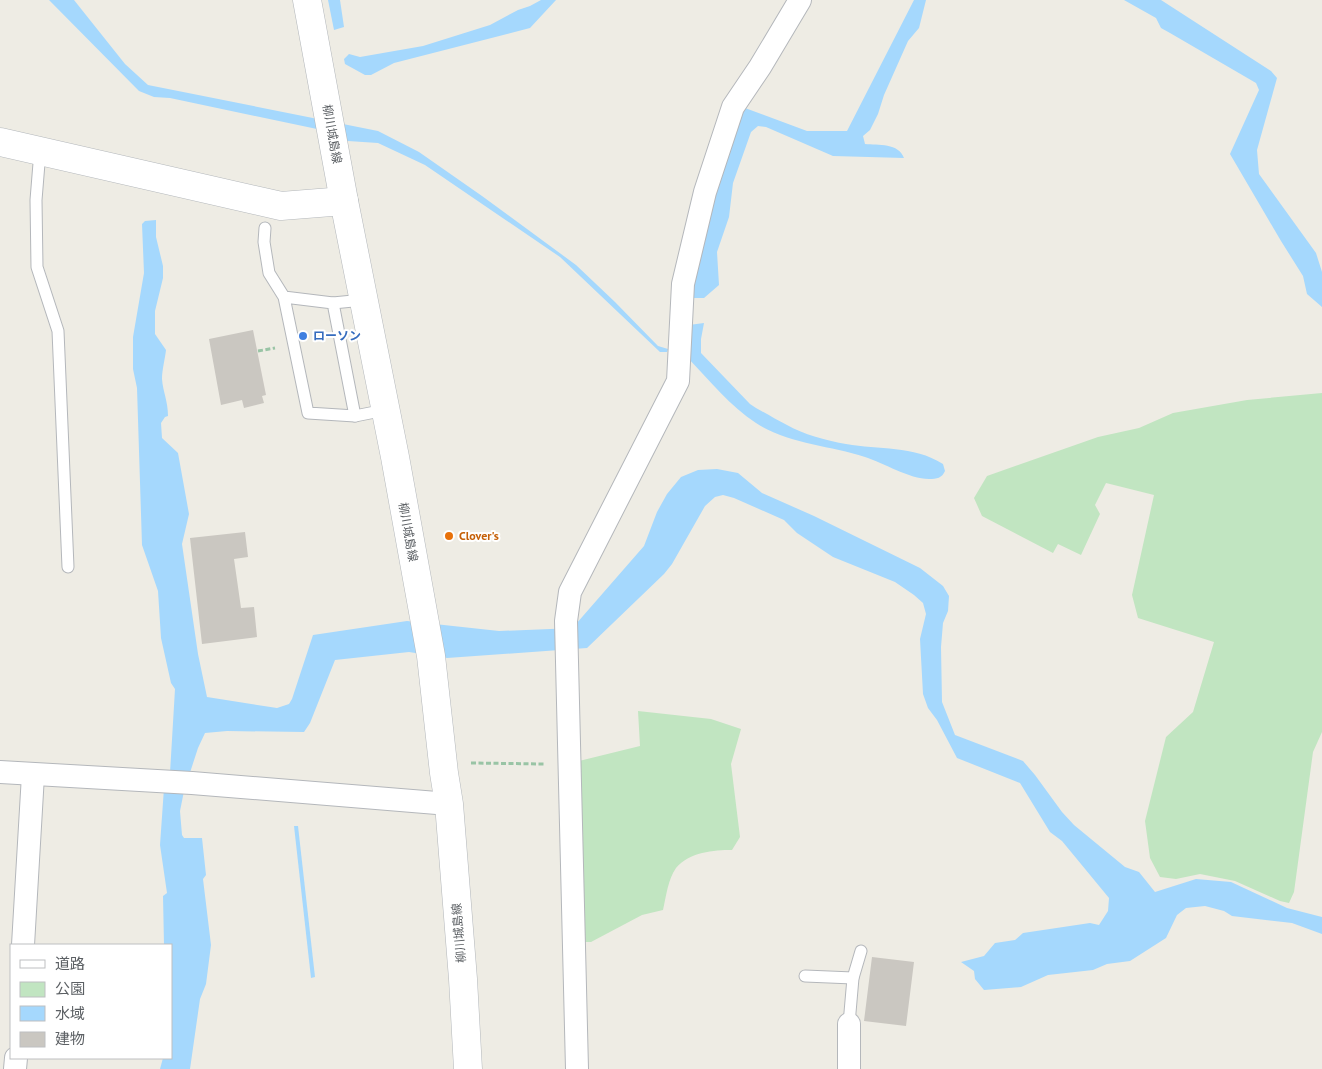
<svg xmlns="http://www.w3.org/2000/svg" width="1322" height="1069" viewBox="0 0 1322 1069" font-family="'PT Sans','Noto Sans JP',sans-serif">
	<rect width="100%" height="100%" fill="#eeece4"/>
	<g fill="#c1e5c1">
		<polygon points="1322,393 1322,732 1313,752 1294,892 1289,903 1280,901 1235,881 1200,874 1176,879 1160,877 1150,858 1145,821 1166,737 1193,712 1214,642 1138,618 1132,595 1154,495 1106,483 1095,505 1100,514 1081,555 1058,544 1053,553 982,516 974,498 987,476 1098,437 1139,428 1173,413 1247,400"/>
		<path d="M638 711 711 719 741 729 731 764 740 837 732 850C714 850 689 852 676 868 668 879 666 897 663 910L642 915 591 942H582L579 761 640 746Z"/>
	</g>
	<g fill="#a5d8fd">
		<polygon points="49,0 74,0 125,64 148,85 378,131 419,152 482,196 576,265 615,302 658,346 668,349 667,352 660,352 560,257 425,165 378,143 348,141 317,129 170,98 154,97 139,91"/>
		<polygon points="328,0 340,0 344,27 334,30"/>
		<polygon points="541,0 556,0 530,28 394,63 371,75 365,75 345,64 344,59 349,54 360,57 423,46 490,25 518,10 530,6"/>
		<path d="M914 0H926L919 28 908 41 884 95 878 114 870 130 863 136 865 144C878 145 899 143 904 158L833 156 766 127 758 126 751 132 733 183 729 217 717 252 719 285 704 298H693L694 275 721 164 745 108 807 131H847Z"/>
		<polygon points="1124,0 1161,0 1271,71 1277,78 1257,150 1259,174 1316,253 1322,272 1322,307 1307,294 1303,276 1281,241 1230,154 1259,90 1256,83 1170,33 1161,28 1156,18"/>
		<path d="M156 220V237L163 266V278L155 311V334L166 350C165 359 162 370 162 379 163 392 168 401 168 416L165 417 161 423 162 438 178 453 189 514 182 544 198 654 207 697 277 708 289 704 292 699 313 635 407 621 499 631 575 628 576 624 644 546 657 512 667 494 681 477 698 470 717 469 738 473 762 493 814 516 920 568 943 586 949 596 948 611 943 623 941 647 942 702 955 735 1023 761 1035 775 1062 812 1074 825 1125 867 1139 872 1155 892 1196 879 1231 882 1287 908 1322 917V934L1292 923 1232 916 1224 911 1205 906 1186 908 1177 915 1166 938 1130 961 1107 964 1093 970 1048 975 1021 987 984 990 975 979 974 971 961 962 984 956 995 943 1015 940 1023 933 1090 923 1099 925 1108 911 1109 898 1062 841 1050 832 1020 783 957 758 937 720 928 708 923 694 920 639 926 614 923 603 914 595 895 582 833 557 797 533 784 520 734 498 723 495 715 497 705 506 672 564 664 574 587 648 447 658 409 652 335 660 310 723 304 732 227 731 205 733 198 748 184 791 180 811 182 835 184 838H202L206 875 203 879 211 945 206 984 200 999 190 1069H160L163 1058H171V945H164L163 896 167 893 160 845 164 788 170 773 175 689 171 683 161 638 158 591 142 545 137 388 133 369V337L144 273 142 224 145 221Z"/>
		<path d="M704 323 701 339V353L750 404 756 408C767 414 777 420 787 425 802 434 828 441 846 444 879 450 913 445 943 464L945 471C942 478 937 479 929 479 909 479 884 463 865 457 829 445 788 444 756 423 731 407 708 379 687 357L689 325Z"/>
		<polygon points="294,826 298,826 315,977 311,978"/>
	</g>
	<g fill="#cac7c1">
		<polygon points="253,330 266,395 262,396 264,403 244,408 242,400 221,405 209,339"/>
		<polygon points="245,532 248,557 234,559 241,608 254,607 257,637 202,644 190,538"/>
		<polygon points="872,957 914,962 906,1026 864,1021"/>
	</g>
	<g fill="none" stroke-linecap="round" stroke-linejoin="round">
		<g stroke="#b4b7bb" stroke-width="13">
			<g id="lane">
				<polyline points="40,151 36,200 37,267 58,331 68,567"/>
				<polyline points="265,228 264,242 269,273 284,297 308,413 355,416 333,303 284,297"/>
				<polyline points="333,303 363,300"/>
				<polyline points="355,416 385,410"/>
				<polyline points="805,976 853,978"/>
				<polyline points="849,1024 853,978 861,951"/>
			</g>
		</g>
		<g stroke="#b4b7bb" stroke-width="24">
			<g id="street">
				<polyline points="0,772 192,783 449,804"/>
				<polyline points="23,945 33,775"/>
				<polyline points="15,1069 16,1058"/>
				<polyline points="577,1069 566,621 570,592 678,381 683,284 705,192 733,107 760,67 800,0"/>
				<polyline points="849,1069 849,1024"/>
			</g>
		</g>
		<g stroke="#b3b7bb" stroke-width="29">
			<g id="secondary">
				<polyline points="307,0 344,201 395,457 431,656 444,773 449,804 463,979 468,1069"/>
				<polyline points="0,142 281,206 344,201"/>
			</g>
		</g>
		<g stroke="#99c4a5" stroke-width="3" stroke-dasharray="5 2.5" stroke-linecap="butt">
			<polyline points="258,351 275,348"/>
			<polyline points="471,763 545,764"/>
		</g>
		<use href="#lane" stroke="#fff" stroke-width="11"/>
		<use href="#street" stroke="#fff" stroke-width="22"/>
		<use href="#secondary" stroke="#fff" stroke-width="28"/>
	</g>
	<circle fill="#3f7fe0" stroke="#fff" stroke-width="2" cx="303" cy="336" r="5"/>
	<circle fill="#e8710a" stroke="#fff" stroke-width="2" cx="449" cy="536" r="5"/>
	<g text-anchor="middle" stroke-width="4" stroke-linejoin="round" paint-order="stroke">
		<g font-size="12" fill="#5c6064" stroke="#fff">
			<text transform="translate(332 134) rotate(80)" y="4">柳川城島線</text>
			<text transform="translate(408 532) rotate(80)" y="4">柳川城島線</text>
			<text transform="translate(459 933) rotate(-95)" y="4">柳川城島線</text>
		</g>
		<g font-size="12" font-weight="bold" fill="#366cbe" stroke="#fff" text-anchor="start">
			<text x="313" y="340">ローソン</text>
		</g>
		<g font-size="12" font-weight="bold" fill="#c56008" stroke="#fff" text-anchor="start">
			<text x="459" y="540">Clover's</text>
		</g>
	</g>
	<rect x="10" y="944" width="162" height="115" fill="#ffffff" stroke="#bebfc1"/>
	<rect x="20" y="960" width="25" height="8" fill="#ffffff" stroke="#bebfc1"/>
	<text x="55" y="969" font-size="15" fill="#5c6064">道路</text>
	<rect x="20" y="982" width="25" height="15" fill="#c1e5c1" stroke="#bebfc1"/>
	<text x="55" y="994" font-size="15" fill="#5c6064">公園</text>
	<rect x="20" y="1006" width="25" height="15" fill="#a5d8fd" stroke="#bebfc1"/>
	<text x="55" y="1019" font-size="15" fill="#5c6064">水域</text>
	<rect x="20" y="1032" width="25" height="15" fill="#cac7c1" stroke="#bebfc1"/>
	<text x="55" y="1044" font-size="15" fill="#5c6064">建物</text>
</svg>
